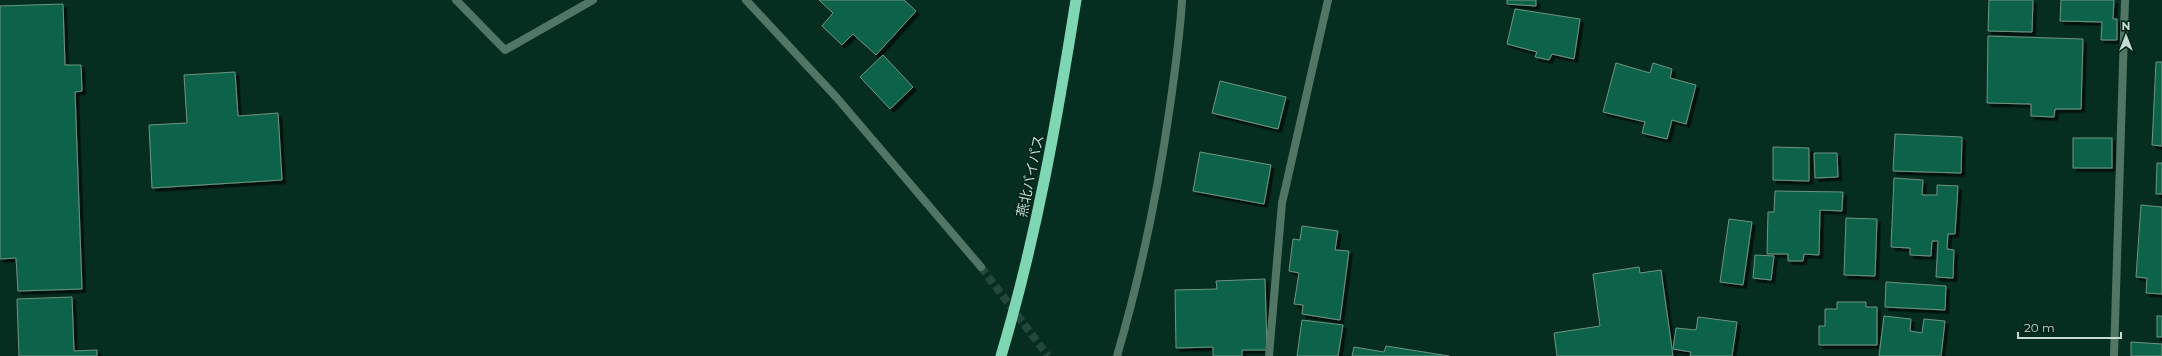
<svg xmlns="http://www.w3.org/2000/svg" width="2162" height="356" viewBox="0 0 2162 356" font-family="Montserrat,'Noto Sans JP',sans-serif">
	<defs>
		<filter id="shadow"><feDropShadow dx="3.5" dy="3.5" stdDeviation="0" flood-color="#0009"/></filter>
	</defs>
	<rect width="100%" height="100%" fill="#062e20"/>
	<g fill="#0f6348" stroke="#6d9483" filter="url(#shadow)">
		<polygon points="819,0 904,0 916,11 876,55 853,34 842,45 822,26 833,13"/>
		<polygon points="1507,0 1536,0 1536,6 1507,4"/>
		<polygon points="1989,0 2033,0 2032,32 1988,31"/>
		<polygon points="2061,0 2114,0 2113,19 2117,19 2117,40 2101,40 2102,22 2060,21"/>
		<polygon points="63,4 65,65 81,65 82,91 75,92 82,289 18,291 16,258 0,259 0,6"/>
		<polygon points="1515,9 1580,19 1574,59 1552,54 1549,60 1535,57 1537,52 1507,44"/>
		<polygon points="1988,36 2083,39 2081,109 2055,109 2054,117 2031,116 2031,104 1987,103"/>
		<polygon points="883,55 913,87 890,109 860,77"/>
		<polygon points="2156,62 2162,62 2162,146 2152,145"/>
		<polygon points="1616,63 1650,73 1653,63 1672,69 1670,78 1696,85 1686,124 1672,120 1667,139 1642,133 1645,122 1603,112"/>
		<polygon points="235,72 238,116 278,113 282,180 152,188 149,125 187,123 184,75"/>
		<polygon points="1220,81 1286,97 1278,129 1212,113"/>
		<polygon points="1895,134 1962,137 1961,173 1893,171"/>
		<rect x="2073" y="138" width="39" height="30"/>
		<polygon points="1773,147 1809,148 1809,181 1773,180"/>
		<polygon points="1200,152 1271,165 1264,204 1193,191"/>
		<polygon points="1814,153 1837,153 1838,177 1815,178"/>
		<polygon points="2157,163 2162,163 2162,194 2156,194"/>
		<polygon points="1894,178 1923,180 1922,195 1937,195 1937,185 1958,186 1955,234 1948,234 1947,249 1954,250 1953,278 1936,277 1938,241 1932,241 1931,256 1910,255 1910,248 1891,247"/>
		<polygon points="1775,191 1843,192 1842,211 1820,210 1819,255 1804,254 1803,261 1788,261 1788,254 1767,254 1768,212 1774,212"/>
		<polygon points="2141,205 2162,207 2162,294 2146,293 2147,278 2136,277"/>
		<polygon points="1846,218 1877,219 1875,276 1844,275"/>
		<polygon points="1729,219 1752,222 1743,285 1720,282"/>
		<polygon points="1302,226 1338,231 1335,250 1349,251 1340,320 1302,314 1303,305 1294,304 1299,273 1289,271 1293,239 1300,240"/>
		<polygon points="1755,255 1774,256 1771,280 1753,278"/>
		<polygon points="1639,267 1640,273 1661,270 1673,356 1557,356 1554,333 1600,326 1593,274"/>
		<polygon points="1265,279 1267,350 1242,350 1242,356 1213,356 1213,347 1176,348 1175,290 1217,289 1216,281"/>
		<polygon points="1886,282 1946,286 1945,310 1885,307"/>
		<polygon points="72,297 74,351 97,350 97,356 19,356 17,299"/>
		<polygon points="1837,302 1866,302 1866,307 1877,307 1877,345 1819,345 1819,326 1825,326 1825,309 1837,309"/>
		<polygon points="1884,316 1911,319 1910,331 1922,333 1924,319 1945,321 1941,356 1879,356"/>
		<rect x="2157" y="316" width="5" height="21"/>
		<polygon points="1698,317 1737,322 1732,356 1690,356 1691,352 1673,349 1676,328 1696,330"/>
		<polygon points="1302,320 1343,325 1338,356 1297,356"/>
		<polygon points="2131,342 2162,344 2162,356 2131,356"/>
		<polygon points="1386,346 1449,356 1352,356 1354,347 1384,352"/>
	</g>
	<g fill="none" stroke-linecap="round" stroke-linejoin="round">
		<polyline stroke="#23483b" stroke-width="8" stroke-dasharray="8 4" stroke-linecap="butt" points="981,267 1048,356"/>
		<g stroke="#517666" stroke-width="8">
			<polyline points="456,0 505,50 593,0"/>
			<polyline points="746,0 837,98 981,267"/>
			<path d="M1117 356C1141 274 1158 191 1170 106 1175 71 1180 36 1182 0"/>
			<polyline points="1269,356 1282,203 1328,0"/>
			<polyline points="2114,356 2125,0"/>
		</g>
		<path stroke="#7ed6b2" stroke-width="11" d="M1001 356C1036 239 1057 120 1076 0"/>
	</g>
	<g text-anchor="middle" stroke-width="3" stroke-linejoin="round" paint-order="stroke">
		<g font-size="14" fill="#c7dbd2" stroke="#002417">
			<text transform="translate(1030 176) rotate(-78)" y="5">燕北バイパス</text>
		</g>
	</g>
	<g transform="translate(2126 36)" stroke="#002417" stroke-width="3" paint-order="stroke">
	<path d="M0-3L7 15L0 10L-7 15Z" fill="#c7dbd2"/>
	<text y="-6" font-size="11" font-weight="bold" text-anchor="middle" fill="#c7dbd2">N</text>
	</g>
	<path d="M2018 332v6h103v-6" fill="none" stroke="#c7dbd2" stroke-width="2"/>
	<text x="2024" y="332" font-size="12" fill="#c7dbd2" stroke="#002417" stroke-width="3" paint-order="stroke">20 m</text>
</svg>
